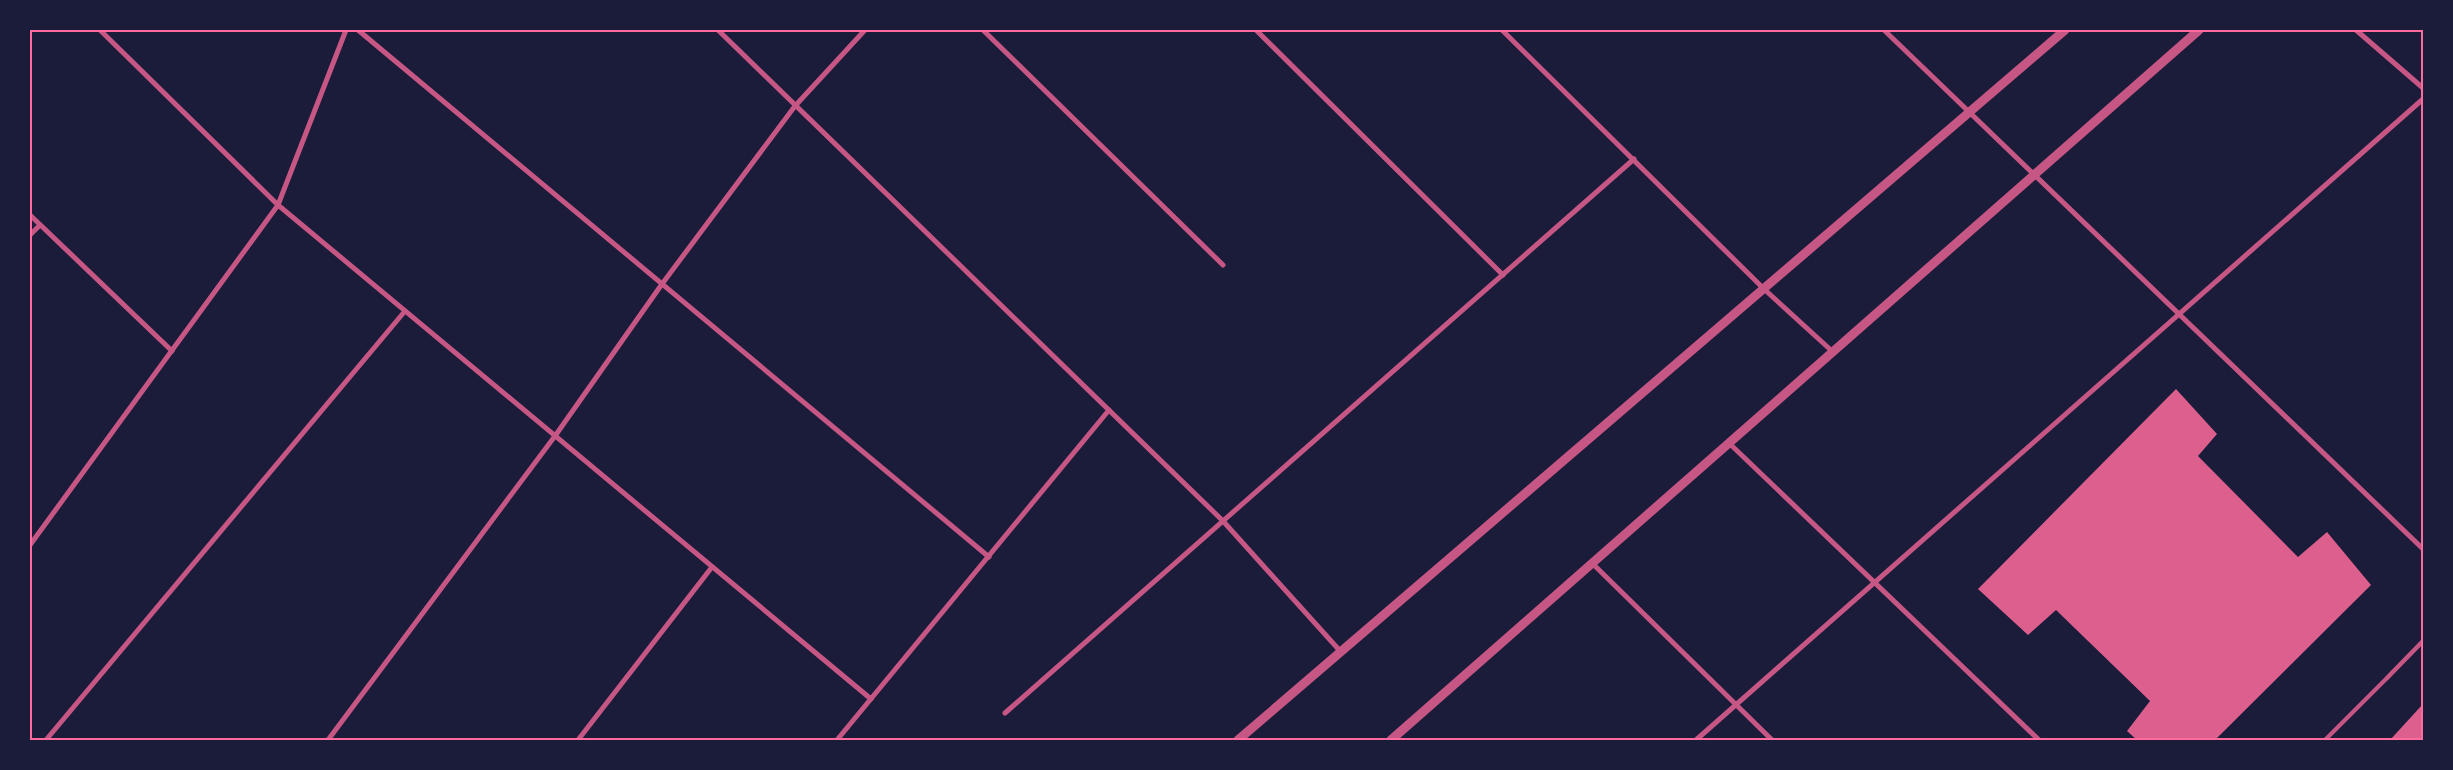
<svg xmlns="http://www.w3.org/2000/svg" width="2453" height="770" viewBox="0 0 2453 770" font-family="'Nunito Sans',sans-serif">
	<rect width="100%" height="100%" fill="#1b1b3a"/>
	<g fill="#dd5f8e">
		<polygon points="2176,389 2217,434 2198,456 2298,557 2327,532 2371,585 2215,740 2137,740 2127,731 2150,701 2056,610 2028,635 1978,589"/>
		<polygon points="2423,704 2423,740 2390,740"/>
	</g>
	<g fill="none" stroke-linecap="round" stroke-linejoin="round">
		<polyline stroke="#c65784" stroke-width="4" points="2325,740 2387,678"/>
		<polyline stroke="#c65784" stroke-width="4.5" points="2387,678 2423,641"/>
		<g stroke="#c65784" stroke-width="5">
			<polyline points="100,30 278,205 871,699"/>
			<polyline points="358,30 989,557"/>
			<polyline points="718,30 1223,521 1341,652"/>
			<polyline points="983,30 1223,265"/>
			<polyline points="1256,30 1503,275"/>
			<polyline points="1502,30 1764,289 1833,352"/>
			<polyline points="1884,30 2423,549"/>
			<polyline points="2356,30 2423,88"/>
			<polyline points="30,215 172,351"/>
			<polyline points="30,235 40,225"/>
			<polyline points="1730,444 2039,740"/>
			<polyline points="30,545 278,205 346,30"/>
			<polyline points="1593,564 1772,740"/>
			<polyline points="1005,713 1634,159"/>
			<polyline points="46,740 405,311"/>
			<polyline points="328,740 555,436 662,284 795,106 865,30"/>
			<polyline points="578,740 712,567"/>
			<polyline points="837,740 1109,410"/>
			<polyline points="1696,740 2423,99"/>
		</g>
		<g stroke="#c65784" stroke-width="9">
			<polyline points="1238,740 2065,30"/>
			<polyline points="1391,740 2199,30"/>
		</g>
	</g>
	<rect width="2453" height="770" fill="none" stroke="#1b1b3a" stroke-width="62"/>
	<rect x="31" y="31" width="2391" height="708" fill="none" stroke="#ff6b9d" stroke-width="2"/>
</svg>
